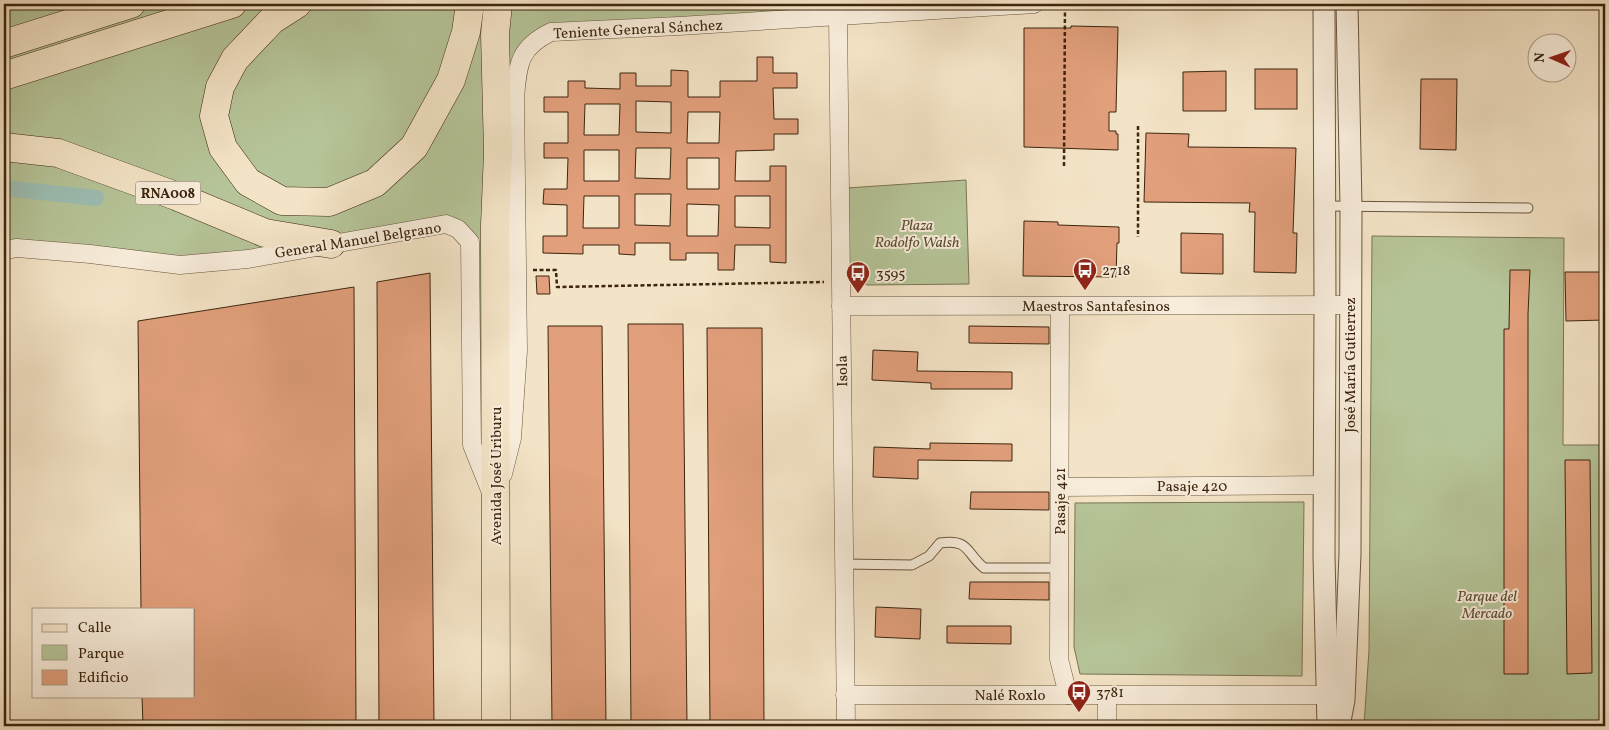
<svg xmlns="http://www.w3.org/2000/svg" width="1609" height="730" viewBox="0 0 1609 730" font-family="Vollkorn,serif">
	<rect width="100%" height="100%" fill="#f4e4c7"/>
	<filter id="stains"><feTurbulence type="fractalNoise" baseFrequency=".004" numOctaves="4"/><feColorMatrix values="0 0 0 0 .2 0 0 0 0 .09 0 0 0 0 .02 0 0 0 .5 -.17"/></filter>
	<radialGradient id="worn" r=".72"><stop offset=".6" stop-color="#630" stop-opacity="0"/><stop offset="1" stop-color="#630" stop-opacity=".3"/></radialGradient>
	<g fill="#b6c599" stroke="#7a7554">
		<polygon points="4,4 1034,4 551,32 523,53 518,351 496,504 472,445 470,242 458,229 180,265 4,250"/>
		<polygon points="966,180 969,284 867,285 847,274 847,188"/>
		<polygon points="1372,236 1564,238 1563,445 1605,445 1605,726 1364,726 1369,650"/>
		<polygon points="1304,502 1302,676 1080,674 1074,647 1075,503"/>
	</g>
	<g fill="none" stroke-linecap="round" stroke-linejoin="round">
		<polyline stroke="#9cbfb4" stroke-width="16" points="4,188 96,198"/>
	</g>
	<g fill="#e19f7b" stroke="#3d250f" fill-rule="evenodd">
		<polygon points="1071,26 1118,27 1116,112 1109,112 1109,131 1116,131 1116,134 1118,134 1118,150 1024,147 1024,28 1071,28"/>
		<path d="M757 57H773V73H797V88H773L774 119H798V134H774V150L736 151 735 181H770V166H786V263L770 262V245H735L734 270H718V253H686V260H670V243H635V255L619 254V245H583V254L543 253V236H567V205L543 204 544 189H567L568 158H544V143H568V112H544V97H568V81H585V88L620 89V73H636V86H671V70L688 71V97H720V81H757ZM636 101 671 102V133L636 132ZM585 104H620L619 135H584ZM688 112H720L719 143H687ZM636 148H671L670 179 635 178ZM584 150H619V181H584ZM687 158H719V189H687ZM635 194H671L670 226 635 225ZM584 196H619V228H583ZM735 196H770V228L735 227ZM687 204 719 205 718 236H687Z"/>
		<rect x="1255" y="69" width="42" height="40"/>
		<polygon points="1226,71 1226,111 1183,111 1183,72"/>
		<polygon points="1421,79 1457,79 1456,150 1420,149"/>
		<polygon points="1146,133 1189,134 1188,147 1296,148 1293,233 1297,233 1296,273 1254,272 1255,212 1249,212 1250,203 1144,202"/>
		<polygon points="1024,221 1058,222 1058,225 1119,227 1119,243 1117,243 1116,277 1023,276"/>
		<polygon points="1181,233 1223,234 1223,274 1181,273"/>
		<polygon points="1510,270 1530,270 1528,314 1528,674 1504,674 1504,329 1509,329"/>
		<polygon points="1565,272 1605,272 1605,320 1566,321"/>
		<polygon points="430,273 434,726 379,726 377,282"/>
		<polygon points="536,276 549,276 550,294 537,294"/>
		<polygon points="354,287 356,726 143,726 142,696 194,696 194,609 141,609 138,321"/>
		<polygon points="628,324 683,324 687,726 631,726"/>
		<polygon points="548,326 602,326 606,726 552,726"/>
		<polygon points="969,326 1049,327 1049,344 969,343"/>
		<polygon points="707,328 762,328 764,726 710,726"/>
		<polygon points="873,350 918,352 917,371 1012,372 1012,389 931,389 931,383 872,380"/>
		<polygon points="930,443 1012,444 1012,461 918,460 918,479 873,477 874,447 930,449"/>
		<polygon points="1565,460 1590,460 1592,673 1567,674"/>
		<polygon points="971,492 1049,492 1049,510 970,509"/>
		<polygon points="970,582 1049,582 1049,600 969,599"/>
		<polygon points="876,607 921,609 920,639 875,637"/>
		<polygon points="947,626 1011,626 1011,644 947,643"/>
	</g>
	<g fill="none" stroke-linecap="round" stroke-linejoin="round">
		<g stroke="#6b553d" stroke-width="11">
			<g id="service">
				<polyline points="1325,206 1528,208"/>
				<path d="M843 564 912 565 929 556 940 543C970 539 965 552 984 568H1059"/>
			</g>
		</g>
		<g stroke="#6b553d" stroke-width="19">
			<g id="minor">
				<polyline points="838,16 846,726"/>
				<polyline points="4,250 17,248 90,254 180,265 248,259 446,224 458,229 470,242 472,445 490,490"/>
				<polyline points="841,306 1350,305"/>
				<polyline points="1060,306 1059,659 1068,695"/>
				<path d="M503 474 512 438 518 351 515 98C518 65 518 48 551 32L679 26 1034 4"/>
				<polyline points="1060,487 1324,485"/>
				<polyline points="845,695 1326,695"/>
				<polyline points="1107,696 1107,726"/>
			</g>
		</g>
		<g stroke="#6b553d" stroke-width="23">
			<g id="tertiary">
				<polyline points="1324,4 1325,305 1324,556 1328,726"/>
				<polyline points="1339,726 1344,700 1350,554 1351,207 1347,4"/>
			</g>
		</g>
		<g stroke="#3d250f" stroke-width="29">
			<polyline id="primary" points="496,726 495,225 498,152 495,34 498,4"/>
		</g>
		<g stroke="#3d250f" stroke-width="29">
			<g id="motorway">
				<polyline points="297,4 272,20 235,59 220,87 214,116 223,148 248,182 282,201 329,202 375,183 414,147 451,80 466,32 470,4"/>
				<polyline points="4,44 131,4"/>
				<polyline points="4,76 232,4"/>
				<polyline points="4,147 58,153 176,196 265,233 331,244"/>
			</g>
		</g>
		<g stroke="#3d250f" stroke-width="2.5" stroke-dasharray="4 2.5" stroke-linecap="butt">
			<polyline points="1138,126 1138,237"/>
			<polyline points="1064,166 1065,4"/>
			<polyline points="533,270 556,270 557,287 824,282"/>
		</g>
		<use href="#service" stroke="#f8eddb" stroke-width="9"/>
		<use href="#minor" stroke="#f8eddb" stroke-width="18"/>
		<use href="#tertiary" stroke="#f8eddb" stroke-width="21"/>
		<use href="#primary" stroke="#f4e4c7" stroke-width="28"/>
		<use href="#motorway" stroke="#f4e4c7" stroke-width="28"/>
	</g>
	<defs>
		<g id="bus-pin" transform="scale(1.25)"><path d="M0 17L-7.5 6A9.5 9.5 0 1 1 7.5 6Z" fill="#8f2418" stroke="#f8eddb"/><path d="M-5-6H5V4H4V6H2V4H-2V6H-4V4H-5ZM-3.5-4V0h7V-4ZM-3.5 1.2v1.5H-2V1.2ZM2 1.2v1.5H3.5V1.2Z" fill="#fff"/></g>
	</defs>
	<g fill-rule="evenodd">
		<use href="#bus-pin" x="1085" y="270"/>
		<use href="#bus-pin" x="858" y="273"/>
		<use href="#bus-pin" x="1079" y="692"/>
	</g>
	<g text-anchor="middle" stroke-width="4" stroke-linejoin="round" paint-order="stroke">
		<rect fill="#f8eddb" stroke="#75614c" stroke-width="1" x="135.5" y="181.5" width="65" height="23" rx="4"/>
		<g font-size="14" font-weight="bold" fill="#3d250f">
			<text x="168" y="198">RNA008</text>
		</g>
		<g font-size="15" fill="#3d250f" stroke="#f8eddb">
			<text transform="translate(638 29) rotate(-3)" y="5">Teniente General Sánchez</text>
			<text transform="translate(358 240) rotate(-9)" y="5">General Manuel Belgrano</text>
			<text x="1096" y="311">Maestros Santafesinos</text>
			<text transform="translate(1350 365) rotate(-90)" y="5">José María Gutierrez</text>
			<text transform="translate(842 371) rotate(-91)" y="5">Isola</text>
			<text transform="translate(496 476) rotate(-90)" y="5">Avenida José Uriburu</text>
			<text x="1192" y="491">Pasaje 420</text>
			<text transform="translate(1060 501) rotate(-90)" y="5">Pasaje 421</text>
			<text x="1010" y="700">Nalé Roxlo</text>
		</g>
		<g font-size="15" font-style="italic" fill="#5b4d32" stroke="#f8eddb">
			<text x="917" y="230">Plaza<tspan x="917" dy="17">Rodolfo Walsh</tspan></text>
			<text x="1487" y="601">Parque del<tspan x="1487" dy="17">Mercado</tspan></text>
		</g>
		<g font-size="15" fill="#3d250f" stroke="#f8eddb" text-anchor="start">
			<text x="1102" y="275">2718</text>
			<text x="876" y="278">3595</text>
			<text x="1096" y="697">3781</text>
		</g>
	</g>
	<rect width="1609" height="730" fill="none" stroke="#f4e4c7" stroke-width="20"/>
	<rect x="5" y="5" width="1599" height="720" fill="none" stroke="#3d250f" stroke-width="2.5"/>
	<rect x="10" y="10" width="1589" height="710" fill="none" stroke="#3d250f"/>
	<rect x="32" y="608" width="162" height="90" fill="#f8eddb" stroke="#ad9d89"/>
	<rect x="42" y="624" width="25" height="8" fill="#f4e4c7" stroke="#ad9d89"/>
	<text x="78" y="632" font-size="15" fill="#3d250f">Calle</text>
	<rect x="42" y="645" width="25" height="15" fill="#b6c599" stroke="#ad9d89"/>
	<text x="78" y="658" font-size="15" fill="#3d250f">Parque</text>
	<rect x="42" y="670" width="25" height="15" fill="#e19f7b" stroke="#ad9d89"/>
	<text x="78" y="682" font-size="15" fill="#3d250f">Edificio</text>
	<g transform="translate(1552 58) rotate(272)"><circle r="24" fill="#f8eddb" stroke="#ad9d89"/>
	<path d="M0-4L9 19L0 12L-9 19Z" fill="#8f2418"/>
	<text y="-8" font-size="14" font-weight="bold" text-anchor="middle" fill="#3d250f">N</text>
	</g>
	<rect width="100%" height="100%" filter="url(#stains)"/>
	<rect width="100%" height="100%" fill="url(#worn)"/>
</svg>
